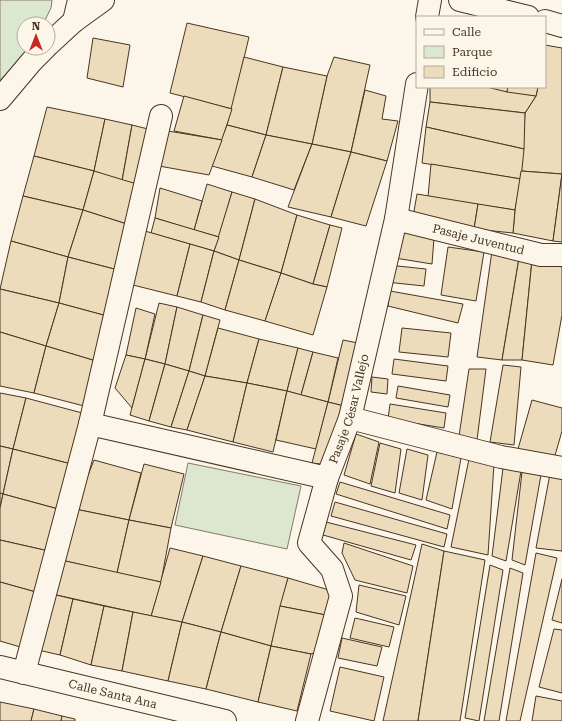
<svg xmlns="http://www.w3.org/2000/svg" width="562" height="721" viewBox="0 0 562 721" font-family="'Roboto Serif',serif">
	<rect width="100%" height="100%" fill="#fbf6e9"/>
	<g fill="#dce7d0" stroke="#887966">
		<polygon points="0,0 52,0 51,8 43,24 24,24 24,48 29,48 0,81"/>
		<polygon points="188,463 301,486 287,549 175,525"/>
	</g>
	<g fill="#ecdcbc" stroke="#4a3520">
		<polygon points="187,23 249,37 232,109 170,93"/>
		<polygon points="93,38 130,45 123,87 87,78"/>
		<polygon points="545,45 562,48 562,174 521,171 525,113 536,96 538,87 545,87"/>
		<polygon points="244,57 283,67 266,135 227,125"/>
		<polygon points="334,57 370,65 351,152 312,144 327,76"/>
		<polygon points="283,67 327,76 312,144 266,135"/>
		<polygon points="430,87 487,87 536,96 525,113 430,102"/>
		<polygon points="487,87 508,87 507,92"/>
		<polygon points="508,87 538,87 536,96 507,92"/>
		<polygon points="365,90 386,96 382,119 398,121 387,161 351,152"/>
		<polygon points="184,96 232,109 222,140 174,131"/>
		<polygon points="430,102 525,113 524,149 426,127"/>
		<polygon points="47,107 105,119 94,171 34,156"/>
		<polygon points="105,119 132,125 122,181 94,171"/>
		<polygon points="132,125 152,130 140,185 122,181"/>
		<polygon points="227,125 266,135 252,177 212,166"/>
		<polygon points="426,127 524,149 521,179 422,163"/>
		<polygon points="168,131 222,140 209,175 159,166"/>
		<polygon points="266,135 312,144 294,190 252,177"/>
		<polygon points="312,144 351,152 331,217 288,207"/>
		<polygon points="351,152 387,161 366,226 331,217"/>
		<polygon points="34,156 94,171 83,210 23,196"/>
		<polygon points="431,164 521,179 515,210 428,197"/>
		<polygon points="94,171 140,185 130,225 83,210"/>
		<polygon points="521,171 562,174 553,241 513,233 515,210"/>
		<polygon points="562,174 562,242 553,241"/>
		<polygon points="207,184 232,192 219,237 194,230"/>
		<polygon points="160,188 202,201 194,230 155,218"/>
		<polygon points="232,192 255,199 239,260 214,251"/>
		<polygon points="417,194 478,204 474,229 413,217"/>
		<polygon points="23,196 83,210 68,257 11,241"/>
		<polygon points="255,199 297,215 281,273 239,260"/>
		<polygon points="478,204 515,210 513,233 474,229"/>
		<polygon points="83,210 130,225 118,270 68,257"/>
		<polygon points="297,215 330,225 313,284 281,273"/>
		<polygon points="155,218 219,237 214,251 151,233"/>
		<polygon points="330,225 342,228 327,287 313,284"/>
		<polygon points="138,229 190,244 177,296 125,283"/>
		<polygon points="404,230 434,238 432,264 395,258"/>
		<polygon points="11,241 68,257 59,303 0,289"/>
		<polygon points="190,244 214,251 201,302 177,296"/>
		<polygon points="448,247 484,252 476,301 441,295"/>
		<polygon points="214,251 239,260 225,310 201,302"/>
		<polygon points="492,251 519,258 502,360 477,357"/>
		<polygon points="68,257 118,270 107,316 59,303"/>
		<polygon points="519,258 532,260 522,360 502,360"/>
		<polygon points="239,260 281,273 265,321 225,310"/>
		<polygon points="532,260 562,267 562,315 553,365 522,360"/>
		<polygon points="388,265 426,269 424,286 386,282"/>
		<polygon points="281,273 313,284 327,287 313,335 265,321"/>
		<polygon points="0,289 59,303 46,346 0,332"/>
		<polygon points="390,291 463,304 458,323 388,306"/>
		<polygon points="59,303 107,316 96,361 46,346"/>
		<polygon points="159,303 177,307 165,364 145,359"/>
		<polygon points="177,307 203,315 189,371 165,364"/>
		<polygon points="136,308 155,314 145,359 126,355"/>
		<polygon points="203,315 220,320 205,376 189,371"/>
		<polygon points="218,328 259,339 247,383 205,376"/>
		<polygon points="402,328 451,333 448,357 399,352"/>
		<polygon points="0,332 46,346 34,393 0,386"/>
		<polygon points="259,339 298,348 287,391 247,383"/>
		<polygon points="343,340 358,343 344,406 328,402"/>
		<polygon points="46,346 96,361 84,406 34,393"/>
		<polygon points="298,348 313,352 301,395 287,391"/>
		<polygon points="313,352 338,358 328,402 301,395"/>
		<polygon points="126,355 145,359 132,408 115,388"/>
		<polygon points="145,359 165,364 149,421 130,415"/>
		<polygon points="394,359 448,366 446,381 392,374"/>
		<polygon points="165,364 189,371 171,427 149,421"/>
		<polygon points="503,365 521,367 514,445 490,442"/>
		<polygon points="469,369 486,369 477,440 459,436"/>
		<polygon points="189,371 205,376 187,430 171,427"/>
		<polygon points="205,376 247,383 233,442 187,430"/>
		<polygon points="372,377 388,379 387,394 371,392"/>
		<polygon points="247,383 287,391 273,452 233,442"/>
		<polygon points="398,386 450,395 448,407 396,398"/>
		<polygon points="287,391 328,402 316,449 276,440"/>
		<polygon points="0,393 26,398 13,449 0,446"/>
		<polygon points="26,398 86,414 75,465 13,449"/>
		<polygon points="532,400 562,408 562,431 554,459 518,449"/>
		<polygon points="328,402 344,406 328,465 312,463"/>
		<polygon points="390,404 446,413 444,428 388,419"/>
		<polygon points="356,434 379,442 370,484 344,475"/>
		<polygon points="380,443 401,449 395,493 371,486"/>
		<polygon points="0,446 13,449 3,494 0,493"/>
		<polygon points="13,449 75,465 62,510 3,494"/>
		<polygon points="407,449 428,455 422,500 399,493"/>
		<polygon points="437,452 461,458 452,509 426,500"/>
		<polygon points="469,459 494,464 488,555 451,547"/>
		<polygon points="94,460 141,473 129,520 75,509"/>
		<polygon points="144,464 184,474 171,528 129,520"/>
		<polygon points="503,468 521,471 506,561 492,556"/>
		<polygon points="522,472 541,475 525,565 512,560"/>
		<polygon points="550,474 562,477 562,551 536,548"/>
		<polygon points="340,482 450,515 447,529 336,494"/>
		<polygon points="0,493 3,494 0,508"/>
		<polygon points="3,494 62,510 53,552 0,540 0,508"/>
		<polygon points="335,502 447,534 444,547 331,516"/>
		<polygon points="75,509 129,520 117,573 61,560"/>
		<polygon points="129,520 171,528 161,582 117,573"/>
		<polygon points="326,522 416,545 411,560 323,535"/>
		<polygon points="0,540 53,552 43,594 0,582"/>
		<polygon points="344,543 413,566 407,593 355,580 342,553"/>
		<polygon points="422,544 444,551 418,721 383,721"/>
		<polygon points="170,548 203,556 182,622 151,616"/>
		<polygon points="444,551 485,560 460,721 418,721"/>
		<polygon points="536,553 557,558 520,721 506,721"/>
		<polygon points="203,556 241,566 221,632 182,622"/>
		<polygon points="61,560 161,582 151,616 52,594"/>
		<polygon points="490,565 503,570 479,721 465,718"/>
		<polygon points="241,566 288,578 271,646 221,632"/>
		<polygon points="510,568 523,573 499,721 484,721"/>
		<polygon points="288,578 336,592 331,616 280,606"/>
		<polygon points="562,579 562,623 552,620"/>
		<polygon points="0,582 43,594 27,649 0,641"/>
		<polygon points="359,585 406,596 399,625 356,612"/>
		<polygon points="52,594 73,599 60,655 38,650"/>
		<polygon points="73,599 104,606 91,665 60,655"/>
		<polygon points="104,606 133,612 122,671 91,665"/>
		<polygon points="280,606 331,616 320,651 311,654 271,646"/>
		<polygon points="133,612 182,622 168,681 122,671"/>
		<polygon points="355,618 394,627 389,647 350,638"/>
		<polygon points="182,622 221,632 206,689 168,681"/>
		<polygon points="554,629 562,630 562,693 539,687"/>
		<polygon points="221,632 271,646 258,702 206,689"/>
		<polygon points="342,638 382,647 377,666 338,658"/>
		<polygon points="271,646 311,654 297,711 258,702"/>
		<polygon points="340,667 384,677 374,721 330,711"/>
		<polygon points="536,696 562,701 562,721 532,721"/>
		<polygon points="0,702 34,709 31,721 0,721"/>
		<polygon points="34,709 62,716 61,721 31,721"/>
		<polygon points="62,716 75,719 75,721 61,721"/>
	</g>
	<g fill="none" stroke-linecap="round" stroke-linejoin="round">
		<g stroke="#4a3520" stroke-width="24">
			<g id="minor">
				<polyline points="460,0 528,17"/>
				<polyline points="427,17 430,0"/>
				<polyline points="545,21 562,26"/>
				<path id="s1" d="M396 219 541 255H562"/>
				<polyline points="350,418 501,457 562,468"/>
				<polyline points="90,424 327,478"/>
				<path id="s2" d="M0 667 225 721"/>
				<polyline points="24,673 90,424 161,116"/>
				<path id="s3" d="M307 721 341 596 332 569 309 543 327 478 350 418 396 219 417 84"/>
			</g>
		</g>
		<g stroke="#4a3520" stroke-width="24">
			<g id="major">
				<polyline points="48,45 74,21 103,0"/>
				<polyline points="0,99 32,61 45,48"/>
			</g>
		</g>
		<g stroke="#4a3520" stroke-width="24">
			<polyline id="highway" points="74,21 79,0"/>
		</g>
		<use href="#minor" stroke="#fbf6e9" stroke-width="22"/>
		<use href="#major" stroke="#fbf6e9" stroke-width="22"/>
		<use href="#highway" stroke="#fbf6e9" stroke-width="22"/>
	</g>
	<g text-anchor="middle" stroke-width="3" stroke-linejoin="round" paint-order="stroke">
		<g font-size="12" fill="#4a3520" stroke="#fbf6e9">
			<text dy="4" stroke="none"><textPath href="#s1" startOffset="85">Pasaje Juventud</textPath></text>
			<text dy="4" stroke="none"><textPath href="#s3" startOffset="333">Pasaje César Vallejo</textPath></text>
			<text dy="4" stroke="none"><textPath href="#s2" startOffset="116">Calle Santa Ana</textPath></text>
		</g>
	</g>
	<rect x="416" y="16" width="130" height="72" fill="#fbf6e9" stroke="#b4a999"/>
	<rect x="424" y="29" width="20" height="6" fill="#fbf6e9" stroke="#b4a999"/>
	<text x="452" y="36" font-size="12" fill="#4a3520">Calle</text>
	<rect x="424" y="46" width="20" height="12" fill="#dce7d0" stroke="#b4a999"/>
	<text x="452" y="56" font-size="12" fill="#4a3520">Parque</text>
	<rect x="424" y="66" width="20" height="12" fill="#ecdcbc" stroke="#b4a999"/>
	<text x="452" y="76" font-size="12" fill="#4a3520">Edificio</text>
	<g transform="translate(36 36)"><circle r="19" fill="#fbf6e9" stroke="#b4a999"/>
	<path d="M0-3L7 15L0 10L-7 15Z" fill="#c62828"/>
	<text y="-6" font-size="11" font-weight="bold" text-anchor="middle" fill="#4a3520">N</text>
	</g>
</svg>
